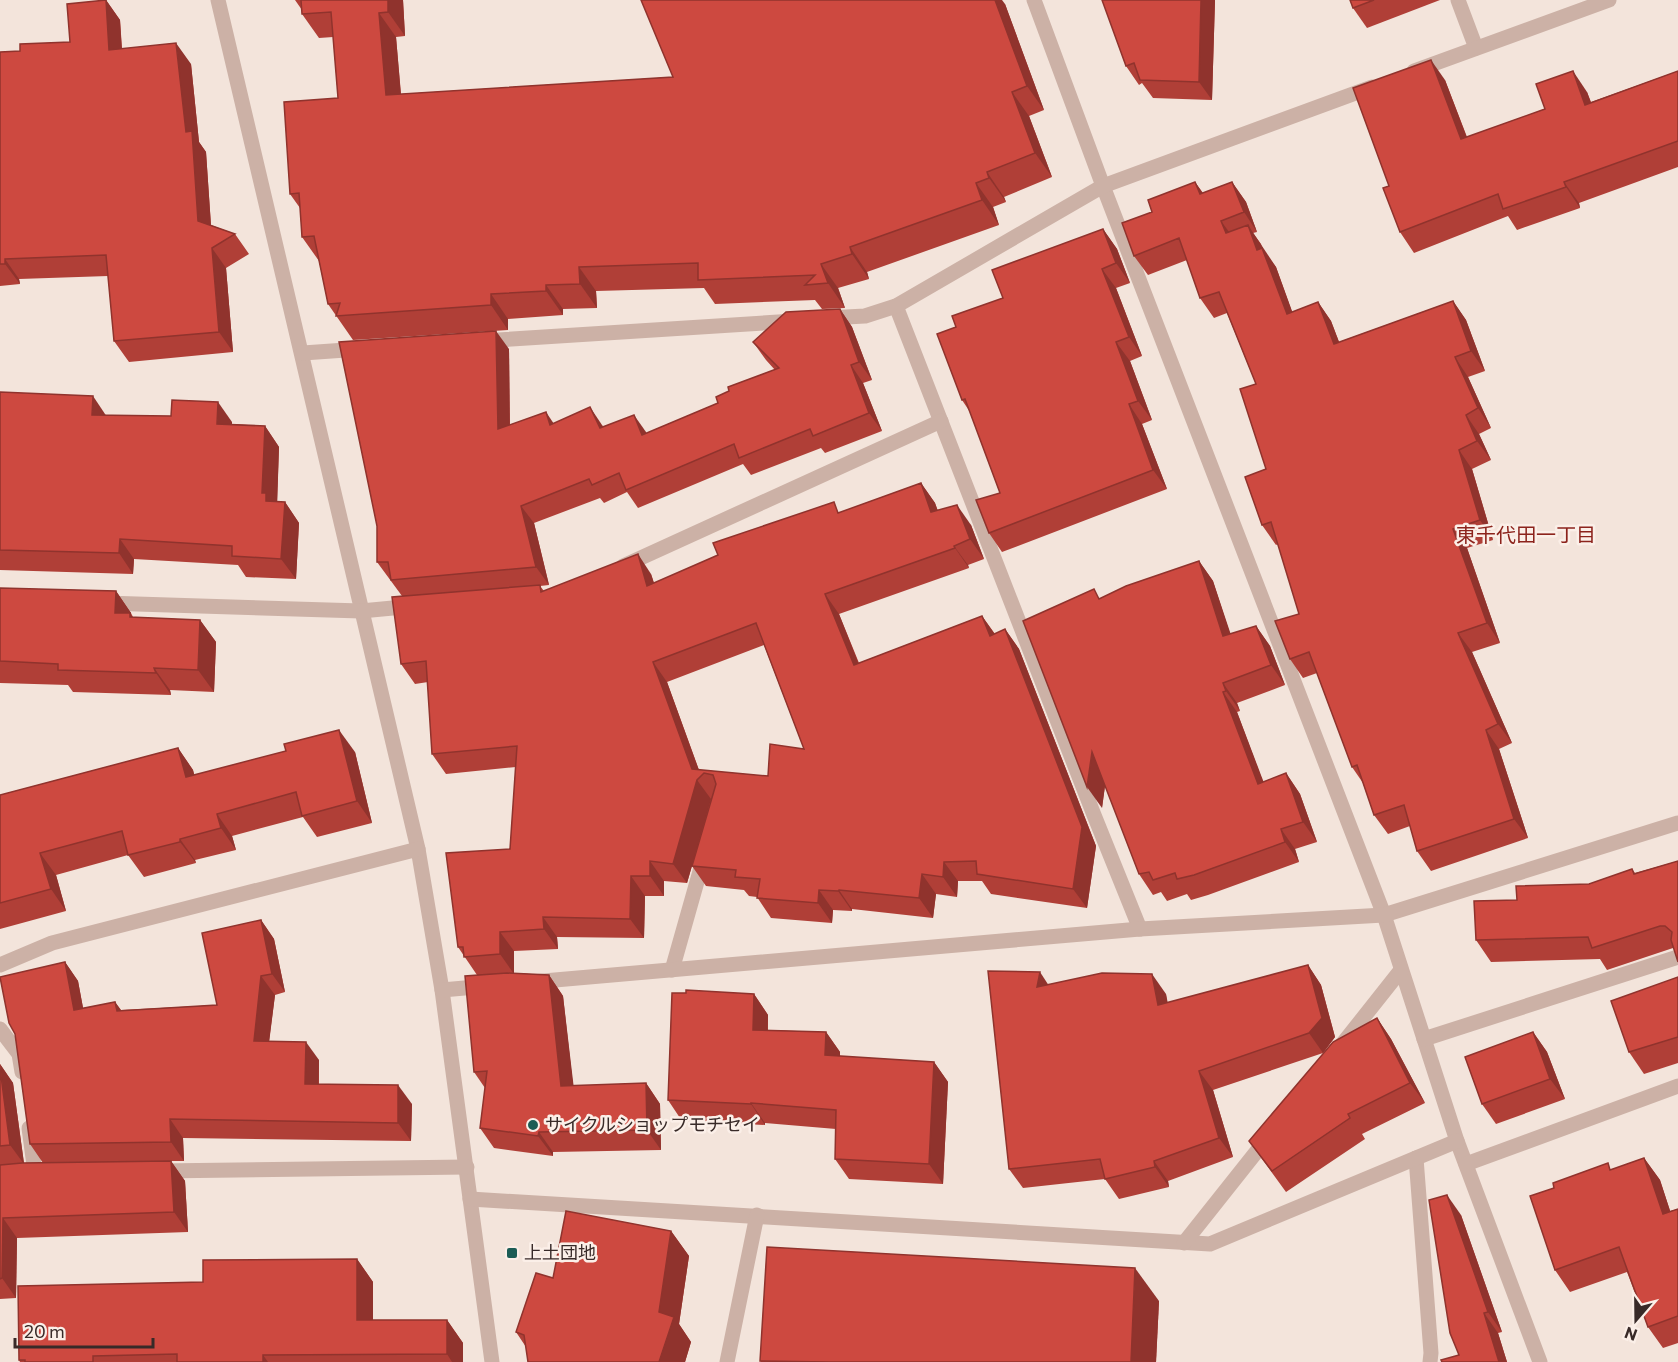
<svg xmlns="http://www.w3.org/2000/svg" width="1678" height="1362" viewBox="0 0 1678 1362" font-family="Commissioner,'Noto Sans JP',sans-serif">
	<rect width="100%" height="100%" fill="#f3e4db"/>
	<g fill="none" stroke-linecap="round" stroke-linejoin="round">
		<g stroke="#ccb1a6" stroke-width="15">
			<polyline points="218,0 418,849 442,990 492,1362"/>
			<polyline points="1034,0 1103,186 1384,915 1457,1141 1540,1362"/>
			<polyline points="1458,0 1476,48"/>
			<polyline points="1414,71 1609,0"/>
			<polyline points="896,306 1094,815 1140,929"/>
			<polyline points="827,318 865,316 896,306 1103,186 1372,87"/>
			<polyline points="482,341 794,321"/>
			<polyline points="303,353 360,349"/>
			<polyline points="623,566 941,421"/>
			<polyline points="105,603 361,611 414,606"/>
			<polyline points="0,965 52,943 418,849"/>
			<polyline points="672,970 704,857"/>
			<polyline points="532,982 1140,929 1384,915 1678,823"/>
			<polyline points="442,990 487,986"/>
			<polyline points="0,1029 19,1054 22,1072"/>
			<polyline points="1424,1039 1678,957"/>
			<polyline points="1340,1047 1401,970"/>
			<polyline points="29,1128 35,1173"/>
			<polyline points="1416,1158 1431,1353 1430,1362"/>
			<polyline points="1466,1164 1678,1086"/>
			<polyline points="159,1171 467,1167"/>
			<polyline points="470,1199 1210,1244 1457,1141"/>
			<polyline points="1184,1243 1269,1136"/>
			<polyline points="727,1362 757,1215"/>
		</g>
	</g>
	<g fill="#b03f37" fill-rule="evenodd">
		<polygon points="106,0 120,20 122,48 191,64 199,142 206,152 211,225 235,234 249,254 226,268 233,352 129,362 114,341 108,276 19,279 20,284 0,286 0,52 20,51 70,42"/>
		<polygon points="295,0 403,0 405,36 396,37 401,94 673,77 1005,4 1044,110 1029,116 1052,177 1004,197 1006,202 993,207 999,225 867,272 869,279 838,288 845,308 822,309 815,300 715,304 704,288 596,291 597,308 563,309 563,315 508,319 508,330 353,340 328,304 319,261 302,237 300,208 290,194 338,98 333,37 319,38 302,14 302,10"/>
		<polygon points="1215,0 1212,100 1153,98 1142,83 1139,85 1126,66"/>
		<polygon points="1350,0 1440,0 1367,28 1353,8"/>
		<polygon points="1678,71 1678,167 1579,203 1580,208 1517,230 1508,216 1414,253 1400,232 1389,186 1445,80 1467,137 1545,109 1587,92 1591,102"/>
		<polygon points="1195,182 1203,193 1232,182 1246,202 1257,232 1253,233 1261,244 1263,250 1276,267 1292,312 1318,302 1331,321 1339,342 1453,301 1466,320 1485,371 1468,377 1491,428 1479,434 1491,460 1472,469 1493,540 1467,548 1500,643 1472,652 1512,743 1499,749 1528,838 1431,871 1417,851 1410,826 1388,834 1374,815 1363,783 1352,767 1317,673 1303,678 1290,659 1299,614 1278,544 1276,545 1262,525 1266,469 1256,384 1227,313 1214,318 1200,298 1187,260 1148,275 1134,256 1152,212"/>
		<polygon points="1103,229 1117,249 1130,283 1116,288 1142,356 1130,361 1152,420 1142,424 1167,489 1002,552 989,533 1000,493 970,412 962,400 956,327 1003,298"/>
		<path d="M840 309 852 327 872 380 863 383 882 431 825 453 821 448 751 475 743 464 638 508 627 492 604 503 600 498 534 523 549 585 540 586 544 591 651 574 654 583 841 512 921 483 935 503 938 511 971 525 984 559 968 565 969 568 839 614 859 663 982 616 995 634 1005 629 1019 649 1096 846 1087 908 991 894 982 881H958L957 897 936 894 933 918 852 909V911L833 910 832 923 771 918 757 897 749 896 744 890 706 886 692 866 712 798 687 883 664 881V896H645L644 938 557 937 558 949 514 951V973L549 975 563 996 573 1086 646 1083 660 1104 661 1150 553 1152V1156L494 1148 480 1128 485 1088 474 1072 477 975 458 947 510 849 516 767 446 774 432 754 428 682 415 684 401 664 402 596 377 562 509 349 510 425 553 423 602 425 603 427 647 433 718 403 775 370 766 360 753 342ZM764 645 804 749 768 776 699 770 667 682Z"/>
		<polygon points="0,392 106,415 232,422 232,424 265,426 279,447 277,502 285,502 299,523 296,579 246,577 238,565 134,559 133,574 0,570"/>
		<polygon points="1199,561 1213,581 1230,634 1256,626 1270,646 1285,685 1237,703 1240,711 1237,712 1263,782 1286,773 1300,794 1317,842 1295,849 1299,862 1208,895 1191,900 1187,894 1167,901 1161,892 1153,895 1139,874 1105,785 1102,808 1101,598"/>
		<polygon points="0,588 116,591 131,613 133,617 200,620 216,642 214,692 170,690 171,695 73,692 68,685 0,683"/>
		<polygon points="178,748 193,770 194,775 355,752 372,823 317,837 303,817 232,836 236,850 195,860 196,863 144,877 128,855 56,875 66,911 0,929 0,795"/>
		<polygon points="1678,861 1673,948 1607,970 1600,959 1491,962 1476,940 1517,900 1589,884 1632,869 1635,873"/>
		<polygon points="261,920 274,939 285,992 275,995 269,1041 319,1060 319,1084 412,1104 411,1141 183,1138 184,1161 171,1161 185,1181 188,1232 17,1238 16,1298 0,1299 0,1064 13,1083 24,1163 43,1163 30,1144 15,1034 65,962 78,981 83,1008 115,1002 121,1010 217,1005"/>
		<polygon points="1308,965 1321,985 1335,1037 1323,1053 1213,1090 1233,1157 1168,1181 1169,1187 1119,1199 1105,1179 1023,1188 1009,1169 1049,985 1166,994 1167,1003"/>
		<polygon points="1678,977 1678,1063 1644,1074 1629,1052"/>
		<polygon points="754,994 768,1015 768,1030 826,1032 840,1052 840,1056 934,1062 948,1082 943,1184 849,1179 835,1159 836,1129 765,1123 765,1125 682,1121 668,1100"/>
		<polygon points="1377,1018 1391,1039 1425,1103 1362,1134 1365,1139 1286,1192 1249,1141"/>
		<polygon points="1533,1032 1547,1052 1565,1099 1496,1124 1482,1104"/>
		<polygon points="1644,1158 1660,1180 1670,1211 1678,1209 1678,1343 1663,1348 1648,1327 1627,1272 1570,1292 1555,1270 1612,1170"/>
		<polygon points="1461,1215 1502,1332 1498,1333 1507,1362 1442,1362 1459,1355"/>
		<polygon points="671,1231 689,1256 679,1324 691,1342 685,1362 528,1362 526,1347 516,1332 553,1278"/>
		<polygon points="357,1259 373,1282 373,1320 447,1320 463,1343 463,1362 20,1362 19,1360 203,1282"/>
		<polygon points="1159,1301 1156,1362 761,1362 760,1361"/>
	</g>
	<g fill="#90332d">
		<polygon points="106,0 120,20 123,70 109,50"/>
		<polygon points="388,0 403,0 405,36 388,12"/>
		<polygon points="995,0 1002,0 1005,4 1044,110 1027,86"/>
		<polygon points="1201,0 1215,0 1212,100 1199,82"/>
		<polygon points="379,13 396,37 403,120 386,95"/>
		<polygon points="176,43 191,64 199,142 206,152 212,241 198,221 186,132"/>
		<polygon points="1431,60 1445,80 1475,159 1461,139"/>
		<polygon points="1573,71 1587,92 1599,125 1585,105"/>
		<polygon points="1012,92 1029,116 1052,177 1035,153"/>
		<polygon points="987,172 1004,197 1006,202 989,178"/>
		<polygon points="1195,182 1208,201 1200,194"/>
		<polygon points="1232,182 1246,202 1257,232 1244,212"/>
		<polygon points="1564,182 1579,203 1580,208 1566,187"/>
		<polygon points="976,183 993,207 999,225 982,200"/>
		<polygon points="1221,221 1235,240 1226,233"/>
		<polygon points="1248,225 1276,267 1300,333 1287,314 1257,250"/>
		<polygon points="1103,229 1117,249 1130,283 1116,263"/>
		<polygon points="850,247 867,272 869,279 852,254"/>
		<polygon points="212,248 226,268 233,352 219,332"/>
		<polygon points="5,259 19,279 20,284 5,264"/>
		<polygon points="821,264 838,288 845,308 828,283"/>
		<polygon points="579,267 596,291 597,308 580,284"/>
		<polygon points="1102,269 1116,288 1142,356 1129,337"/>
		<polygon points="546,285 563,309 563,315 546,291"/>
		<polygon points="491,294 508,319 508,330 491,305"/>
		<polygon points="1453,301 1466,320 1485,371 1471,351"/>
		<polygon points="1318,302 1331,321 1347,363 1334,344"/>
		<polygon points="840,309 852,327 872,380 859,362"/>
		<polygon points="496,331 509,349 510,447 498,429"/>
		<polygon points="1116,342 1130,361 1152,420 1138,401"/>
		<polygon points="1455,357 1468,377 1491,428 1478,408"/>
		<polygon points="851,365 863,383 882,431 869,413"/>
		<polygon points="93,396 107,417 92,415"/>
		<polygon points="218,402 232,422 231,444 217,424"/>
		<polygon points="1129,404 1142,424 1167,489 1153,470"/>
		<polygon points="590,407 602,425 612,446 600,428"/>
		<polygon points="546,412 558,430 550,425"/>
		<polygon points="634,415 646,432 654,453 642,435"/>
		<polygon points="1466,415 1479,434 1491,460 1477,441"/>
		<polygon points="265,426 279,447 277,508 266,501 262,493"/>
		<polygon points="1459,450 1472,469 1493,540 1480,520"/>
		<polygon points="921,483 935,503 945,532 931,512"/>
		<polygon points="285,502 299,523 296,579 281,559"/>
		<polygon points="957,505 971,525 984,559 970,539"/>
		<polygon points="521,506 534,523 549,585 536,567"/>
		<polygon points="1453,529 1467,548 1500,643 1487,623"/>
		<polygon points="120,539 134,559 133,574 119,553"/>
		<polygon points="954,546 968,565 969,568 955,548"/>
		<polygon points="638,554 651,574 661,605 647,586"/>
		<polygon points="1199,561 1213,581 1238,656 1223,636"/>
		<polygon points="116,591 131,613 131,615 145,635 115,613"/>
		<polygon points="825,594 839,614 867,685 854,665"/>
		<polygon points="982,616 996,636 990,636"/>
		<polygon points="200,620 216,642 214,692 198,670"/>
		<polygon points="1256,626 1270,646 1285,685 1271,665"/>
		<polygon points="1005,629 1019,649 1096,846 1087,908 1073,889"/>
		<polygon points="1458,633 1472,652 1512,743 1498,724"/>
		<polygon points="653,662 667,682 701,776 692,769"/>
		<polygon points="154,668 170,690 171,695 156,673"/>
		<polygon points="1223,683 1237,703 1240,711 1226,691"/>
		<polygon points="1223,692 1237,712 1272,804 1258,784"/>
		<polygon points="339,730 355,752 372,823 357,801"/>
		<polygon points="1486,730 1499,749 1528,838 1514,819"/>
		<polygon points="178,748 193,770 201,799 186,777"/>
		<polygon points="1092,752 1107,772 1102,808 1087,787"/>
		<polygon points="1286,773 1300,794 1317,842 1303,822"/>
		<polygon points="697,780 711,799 687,883 673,864"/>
		<polygon points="217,814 232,836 236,850 221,828"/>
		<polygon points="1281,829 1295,849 1299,862 1285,842"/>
		<polygon points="180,839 195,860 196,863 180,842"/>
		<polygon points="40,853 56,875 66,911 51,889"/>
		<polygon points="650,861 664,881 664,896 650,876"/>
		<polygon points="944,862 958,881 957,897 943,877"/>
		<polygon points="922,874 936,894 933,918 919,898"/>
		<polygon points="631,876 645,896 644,938 630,919"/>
		<polygon points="819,890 833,910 832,923 818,903"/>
		<polygon points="839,890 852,909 852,911 838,891"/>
		<polygon points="543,917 557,937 558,949 544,929"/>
		<polygon points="261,920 274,939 285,992 272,974"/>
		<polygon points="500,932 514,951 514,974 500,954"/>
		<polygon points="65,962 78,981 87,1029 74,1010"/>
		<polygon points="1308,965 1321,985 1335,1037 1323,1053 1309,1033"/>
		<polygon points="1040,972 1053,992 1037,987"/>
		<polygon points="1152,974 1166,994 1172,1024 1158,1005"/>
		<polygon points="549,975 563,996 576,1106 561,1086"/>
		<polygon points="261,976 275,995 267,1059 254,1041"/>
		<polygon points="754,994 768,1015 767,1050 753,1030"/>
		<polygon points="115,1002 128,1020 117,1011"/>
		<polygon points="1377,1018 1391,1039 1425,1103 1410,1083"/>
		<polygon points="826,1032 840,1052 840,1076 825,1055"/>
		<polygon points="1533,1032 1547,1052 1565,1099 1550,1079"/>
		<polygon points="306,1042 319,1060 318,1103 305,1084"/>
		<polygon points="934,1062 948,1082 943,1184 929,1164"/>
		<polygon points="0,1064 13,1083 24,1164 10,1145"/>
		<polygon points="1199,1071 1213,1090 1233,1157 1219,1138"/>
		<polygon points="646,1083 660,1104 661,1150 647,1130"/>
		<polygon points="398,1085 412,1104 411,1141 398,1123"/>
		<polygon points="751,1103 765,1123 765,1125 751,1104"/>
		<polygon points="170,1119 183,1138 184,1161 171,1142"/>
		<polygon points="539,1132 553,1152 553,1156 538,1136"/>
		<polygon points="1644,1158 1660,1180 1678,1235 1663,1214"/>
		<polygon points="171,1161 185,1181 188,1232 174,1212"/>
		<polygon points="1154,1161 1168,1181 1169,1187 1155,1167"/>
		<polygon points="1447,1195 1461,1215 1502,1332 1488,1312"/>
		<polygon points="3,1218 17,1238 16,1298 2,1278"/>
		<polygon points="671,1231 689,1256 679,1324 691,1342 685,1362 659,1362 659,1312"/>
		<polygon points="357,1259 373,1282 373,1342 357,1320"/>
		<polygon points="1135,1268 1159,1301 1156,1362 1131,1362"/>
		<polygon points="1484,1313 1498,1333 1507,1362 1499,1362"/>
		<polygon points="447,1320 463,1343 463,1362 452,1362 447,1354"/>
		<polygon points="263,1355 268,1362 263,1362"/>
	</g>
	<g fill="#cd4940" stroke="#90332d" stroke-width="1.5" fill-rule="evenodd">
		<polygon points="106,0 109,50 176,43 186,132 192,131 198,221 235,234 212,248 219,332 114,341 106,255 5,259 5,264 0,264 0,52 20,51 20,44 70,42 67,4"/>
		<polygon points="301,0 388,0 388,12 379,13 386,95 673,77 641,0 995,0 1027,86 1012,92 1035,153 987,172 989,178 976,183 982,200 850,247 852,254 821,264 828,283 805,285 815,275 698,280 698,263 579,267 580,284 546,285 546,291 491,294 491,305 336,316 340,303 328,304 314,236 302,237 299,193 290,194 284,102 338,98 331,12 302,14"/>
		<polygon points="1102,0 1201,0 1199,82 1140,80 1134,63 1126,66"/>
		<polygon points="1350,0 1374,0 1353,8"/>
		<polygon points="1431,60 1461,139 1545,109 1536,84 1573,71 1585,105 1678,71 1678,141 1564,182 1566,187 1503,209 1498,194 1400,232 1383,188 1389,186 1353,88"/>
		<polygon points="1195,182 1200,194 1232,182 1244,212 1221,221 1226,233 1248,225 1257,250 1262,248 1287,314 1318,302 1334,344 1453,301 1471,351 1455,357 1478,408 1466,415 1477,441 1459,450 1480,520 1453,529 1487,623 1458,633 1498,724 1486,730 1514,819 1417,851 1404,805 1374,815 1357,765 1352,767 1309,652 1290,659 1275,621 1299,614 1271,522 1262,525 1245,477 1266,469 1240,389 1256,384 1219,292 1200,298 1179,238 1134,256 1122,223 1152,212 1148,200"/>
		<polygon points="1103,229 1116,263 1102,269 1129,337 1116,342 1138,401 1129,404 1153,470 989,533 976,500 1000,493 965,399 962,400 937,334 956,327 952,316 1003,298 992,270"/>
		<polygon points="840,309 859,362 851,365 869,413 813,436 810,429 739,458 734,444 626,490 619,473 592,485 589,479 521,506 536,567 391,580 388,562 377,562 377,526 339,342 496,331 498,429 546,412 550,425 590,407 600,428 634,415 642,435 718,403 716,397 729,391 728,387 779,368 753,342 786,312"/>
		<polygon points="0,392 93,396 92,415 171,416 172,400 218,402 217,424 265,426 262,493 266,493 266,501 285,502 281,559 232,556 232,546 120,539 119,553 0,550"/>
		<path d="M921 483 931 512 957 505 970 539 954 546 955 548 825 594 854 665 982 616 990 636 1005 629 1082 827 1073 889 977 874 976 861 944 862 943 877 922 874 919 898 839 890 838 891 819 890 818 903 757 898 760 879 735 877 736 870 692 866 716 784 713 775 704 773 697 780 673 864 650 861V876H631L630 919 543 917 544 929 500 932V954L464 957 463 947H458L446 853 510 849 517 746 432 754 426 661 401 664 392 597 540 585 541 592 638 554 647 586 718 555 713 543 834 502 838 513ZM756 623 804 749 770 744 768 776 692 769 653 662Z"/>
		<polygon points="1199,561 1223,636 1256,626 1271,665 1223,683 1226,691 1223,692 1258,784 1286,773 1303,822 1281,829 1285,842 1194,875 1177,879 1175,873 1153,880 1149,872 1139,874 1092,752 1087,787 1023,621 1094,589 1099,599 1126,586"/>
		<polygon points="0,588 116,591 115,613 130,613 130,617 200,620 198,670 154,668 156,673 58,670 58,664 0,661"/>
		<polygon points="339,730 357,801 302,816 296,792 217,814 221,828 180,839 180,842 128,855 122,831 40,853 51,889 0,903 0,795 178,748 186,777 286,751 284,744"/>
		<polygon points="1678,861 1678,962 1671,940 1672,932 1665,926 1660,926 1592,948 1588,937 1476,940 1474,901 1517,900 1516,886 1589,884 1632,869 1634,874"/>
		<polygon points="261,920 272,974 261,976 254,1041 306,1042 305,1084 398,1085 398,1123 170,1119 171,1142 30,1144 15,1034 9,1023 0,977 65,962 74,1010 115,1002 117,1011 217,1005 202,933"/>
		<polygon points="1308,965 1322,1018 1309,1033 1199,1071 1219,1138 1154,1161 1155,1167 1105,1179 1100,1159 1009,1169 988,971 1040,972 1037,987 1102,973 1152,974 1158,1005"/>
		<polygon points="507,973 549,975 561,1086 646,1083 647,1130 539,1132 538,1136 480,1128 487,1071 474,1072 465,976"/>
		<polygon points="1678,977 1678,1037 1629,1052 1611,1001"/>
		<polygon points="686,990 754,994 753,1030 826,1032 825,1055 934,1062 929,1164 835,1159 836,1110 751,1103 751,1104 668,1100 672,993 686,993"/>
		<polygon points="1377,1018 1410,1083 1348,1114 1350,1118 1272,1171 1249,1141 1333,1042"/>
		<polygon points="1533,1032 1550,1079 1482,1104 1465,1057"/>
		<polygon points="0,1068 10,1145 0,1146"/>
		<polygon points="1644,1158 1663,1214 1678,1209 1678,1316 1648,1327 1619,1247 1555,1270 1530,1196 1554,1188 1553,1183 1608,1163 1610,1170"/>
		<polygon points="171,1161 174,1212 3,1218 2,1278 0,1279 0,1165 22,1163"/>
		<polygon points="1447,1195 1488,1312 1484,1313 1499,1362 1442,1362 1441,1360 1459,1355 1450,1333 1429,1200"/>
		<polygon points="566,1211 671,1231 659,1312 674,1317 659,1362 528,1362 524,1335 516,1332 536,1273 553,1278"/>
		<polygon points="767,1247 1135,1268 1131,1362 829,1362 760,1361"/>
		<polygon points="357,1259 357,1320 447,1320 447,1354 263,1355 263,1362 177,1362 177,1354 93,1356 93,1362 25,1362 25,1360 19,1360 18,1286 203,1282 203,1260"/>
	</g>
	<g fill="#1b5c55" stroke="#fbefe8" stroke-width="2">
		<circle cx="533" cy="1125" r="6"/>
		<rect x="506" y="1247" width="12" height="12" rx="3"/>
	</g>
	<g text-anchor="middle" stroke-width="5" stroke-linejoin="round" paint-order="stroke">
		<g font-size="18" fill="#382a28" stroke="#fbefe8" text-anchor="start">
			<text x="545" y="1131">サイクルショップモチセイ</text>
			<text x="524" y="1259">上土団地</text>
		</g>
		<g font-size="20" fill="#8c231c" stroke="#fbefe8">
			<text x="1526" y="542">東千代田一丁目</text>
		</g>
	</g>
	<g transform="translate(1636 1320) rotate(200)" stroke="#fbefe8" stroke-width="4.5" paint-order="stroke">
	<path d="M0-4.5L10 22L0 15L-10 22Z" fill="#382a28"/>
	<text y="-9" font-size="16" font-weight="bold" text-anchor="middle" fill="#382a28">N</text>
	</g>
	<path d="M15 1338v9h138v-9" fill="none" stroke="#382a28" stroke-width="3"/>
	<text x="24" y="1338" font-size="18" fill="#382a28" stroke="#fbefe8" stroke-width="4.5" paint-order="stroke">20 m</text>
</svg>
